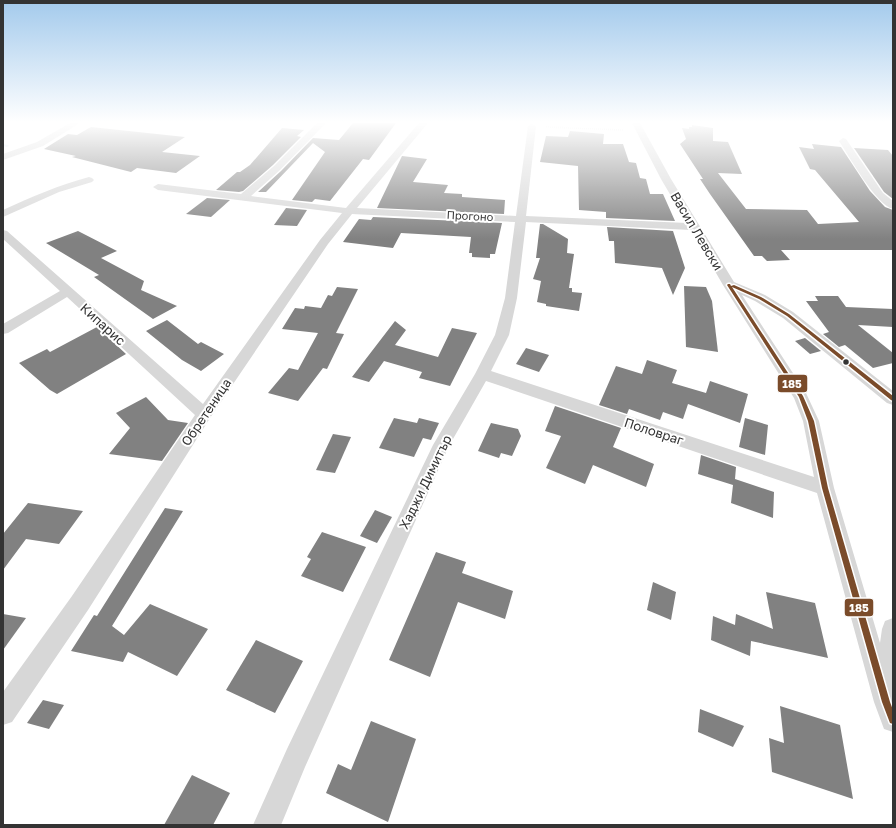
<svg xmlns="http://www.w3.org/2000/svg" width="896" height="828" viewBox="0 0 896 828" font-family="'Golos Text',sans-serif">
	<rect width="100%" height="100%" fill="#fff"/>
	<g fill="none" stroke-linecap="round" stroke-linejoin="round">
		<polygon fill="#ddebf3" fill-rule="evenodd" points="3,144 8,145 9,146 7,147 3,146"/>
	</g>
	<g fill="#818181">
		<polygon points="353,123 396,123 369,160 363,159 330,201 315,199 312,202 292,200 325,152 313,143 266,192 258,192 281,171 313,138 339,140"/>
		<polygon points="692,125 713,128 713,141 728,142 742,174 718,173 746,209 807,210 818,224 859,222 815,170 810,169 799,147 814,149 812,144 841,147 870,191 885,207 893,210 893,250 781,250 790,260 767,261 762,256 754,256 710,194 700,179 703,179 680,144 686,139 682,128 689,129 689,127 692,127"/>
		<polygon points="91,127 185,137 162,152 200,156 176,173 137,168 131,172 72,157 76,156 44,149 68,134 77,135"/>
		<polygon points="282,128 304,130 297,136 301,137 273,165 243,191 239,192 216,190 237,172 240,172 250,165"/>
		<polygon points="570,131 604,134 603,144 623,144 629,162 636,163 640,178 646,179 650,194 663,194 675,221 606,218 606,212 579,210 578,166 540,162 546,136 568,137"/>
		<polygon points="854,148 888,150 893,156 893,199 884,192"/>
		<polygon points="402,156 427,159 413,182 448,185 444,193 462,194 462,197 505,200 504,214 377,208"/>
		<polygon points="207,198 230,200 211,217 186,214"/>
		<polygon points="286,208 307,210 297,226 274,225"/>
		<polygon points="373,217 502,223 495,254 490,254 490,258 472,257 472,253 469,253 471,237 401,233 393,248 343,242 359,219 371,220"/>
		<polygon points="540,224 543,224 568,239 567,253 574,254 569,288 572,288 572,292 582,293 579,311 546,306 546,304 537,302 541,281 533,279 540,258 536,258"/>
		<polygon points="607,227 673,231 685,268 673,295 662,268 615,263 614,241 609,241"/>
		<polygon points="78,231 117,251 101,258 144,281 141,290 177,306 153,319 94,277 99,275 46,243"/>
		<polygon points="684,286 706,287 712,301 718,352 686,347"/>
		<polygon points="337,287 358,289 336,333 344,334 327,369 323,368 298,401 268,393 289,368 298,370 318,333 282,329 295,308 304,309 305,306 321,308 328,295 332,296"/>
		<polygon points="815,296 838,296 846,307 893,309 893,327 858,325 893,353 893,363 873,368 845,345 839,347 823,334 829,332 806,301 818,301"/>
		<polygon points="167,320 198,344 201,342 224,354 201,371 182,360 146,331"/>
		<polygon points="395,321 406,330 395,345 438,357 452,328 477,333 450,386 419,378 422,372 384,361 369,382 352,377"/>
		<polygon points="97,327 126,354 57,394 50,390 19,363 47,349 50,352"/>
		<polygon points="805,338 821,351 810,354 795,341"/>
		<polygon points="526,348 549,355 539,372 516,364"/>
		<polygon points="647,360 677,370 672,383 706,393 710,381 748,394 740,423 688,404 683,419 663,412 660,420 629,409 627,414 599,405 616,366 642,374"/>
		<polygon points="146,397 168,420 188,423 162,461 109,454 130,428 116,413"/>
		<polygon points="555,406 621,428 613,447 654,464 646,487 593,465 585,484 546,468 561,436 545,431"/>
		<polygon points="394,418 417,423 419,418 439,423 431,440 423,438 414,457 379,448"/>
		<polygon points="745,418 768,425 765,455 739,447"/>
		<polygon points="491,423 518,429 521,436 512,456 501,453 499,458 478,451"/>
		<polygon points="333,434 351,437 335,473 316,470"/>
		<polygon points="701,455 736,467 735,479 774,492 773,518 731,503 733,485 698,474"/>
		<polygon points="28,503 83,511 59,544 26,539 3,570 3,534"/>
		<polygon points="165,508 183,511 112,626 124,635 150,604 208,629 177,676 128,652 123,662 71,651 94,615 97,616"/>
		<polygon points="375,510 392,517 377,543 360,536"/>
		<polygon points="322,532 366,547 343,592 301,576 311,559 307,557"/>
		<polygon points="436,552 466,562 462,573 513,591 505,619 458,602 430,677 389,660"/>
		<polygon points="653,582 676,592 671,620 647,610"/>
		<polygon points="766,592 815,603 828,658 751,641 750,656 711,640 713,616 735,625 736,614 773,629"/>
		<polygon points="3,614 26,618 3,650"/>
		<polygon points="256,640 303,661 275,713 226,690"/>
		<polygon points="43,700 64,705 49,729 27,723"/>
		<polygon points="780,706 840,725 853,799 772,772 769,738 784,743"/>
		<polygon points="700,709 744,726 733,747 698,732"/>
		<polygon points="371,721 416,739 388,822 326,793 338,764 351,770"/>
		<polygon points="192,775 230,793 213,825 164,825"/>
	</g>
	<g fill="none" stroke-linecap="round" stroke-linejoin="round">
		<polyline stroke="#d6d6d6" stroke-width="1.5" stroke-dasharray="1 1" stroke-linecap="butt" points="546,127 623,130"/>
		<g fill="#d7d7d7" fill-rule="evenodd">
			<polygon points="70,123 80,123 43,146 3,160 3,154 37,142"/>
			<path d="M317 123H326L280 170 251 196 346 208 419 123H428L357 208 516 216 528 126 532 124 536 126 526 216 687 223 661 179 632 123H640L671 179 734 282 765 295 793 312 893 391V405L887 403 783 318 755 301 742 295 806 393 819 421 834 488 880 643 882 629 885 621 893 618V732L884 729 874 702 817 493 486 381 449 446 305 767 281 825H253L287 749 433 445 475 374 495 335 505 298 515 222 352 214 328 244 210 418 88 610 12 722 3 725V692L72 596 195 415 67 297 8 333 3 334V324L60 291 3 239V230L7 231 203 404 320 240 342 213 158 190 153 187 158 184 241 194 274 166ZM526 222 691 230 723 285 794 398 803 421 814 477 491 371 509 335 517 298Z"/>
			<path d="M843 138 846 139 883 193 893 201V209C876 205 849 156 839 141Z"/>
			<path d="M89 177 92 178 94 180 92 182 59 192 3 217V210C31 197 59 185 89 177Z"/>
		</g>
		<g stroke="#fff" stroke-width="3">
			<polygon id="bus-1" points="728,284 730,284 731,286 734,285 761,297 789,314 893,396 893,401 891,400 787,316 759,299 732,287 803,396 814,421 828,488 890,702 893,710 893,724 890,723 882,702 822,488 808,421 799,397 727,285"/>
		</g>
		<use href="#bus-1" fill="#7a4b2a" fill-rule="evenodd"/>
	</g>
	<linearGradient id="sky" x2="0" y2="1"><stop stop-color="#a3caec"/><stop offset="0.51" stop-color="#fff"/><stop offset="1" stop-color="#fff" stop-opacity="0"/></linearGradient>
	<rect width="896" height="239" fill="url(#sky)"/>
	<circle fill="#333" stroke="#fff" stroke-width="1.5" cx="846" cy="362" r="3.5"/>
	<g text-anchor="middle" stroke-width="4" stroke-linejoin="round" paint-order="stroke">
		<g font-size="11" fill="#333" stroke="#fff">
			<text transform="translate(470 216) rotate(3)" y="4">Прогоно</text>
		</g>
		<g font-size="13" fill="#333" stroke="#fff">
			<text transform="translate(697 231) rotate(59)" y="5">Васил Левски</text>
			<text transform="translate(103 324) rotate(42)" y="5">Кипарис</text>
			<text transform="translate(206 412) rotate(-56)" y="5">Обретеница</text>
			<text transform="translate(654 431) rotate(18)" y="5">Половраг</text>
			<text transform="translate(425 482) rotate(-64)" y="5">Хаджи Димитър</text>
		</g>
	</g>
	<g stroke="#fff" stroke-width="1.5">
		<rect x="777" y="374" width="31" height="19" rx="4" fill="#7a4b2a"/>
		<rect x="844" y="598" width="30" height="19" rx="4" fill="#7a4b2a"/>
	</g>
	<g font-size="11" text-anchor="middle" font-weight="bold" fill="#fff">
		<text x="792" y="388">185</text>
		<text x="859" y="612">185</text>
	</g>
	<rect width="896" height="828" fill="none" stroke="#333333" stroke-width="8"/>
</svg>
